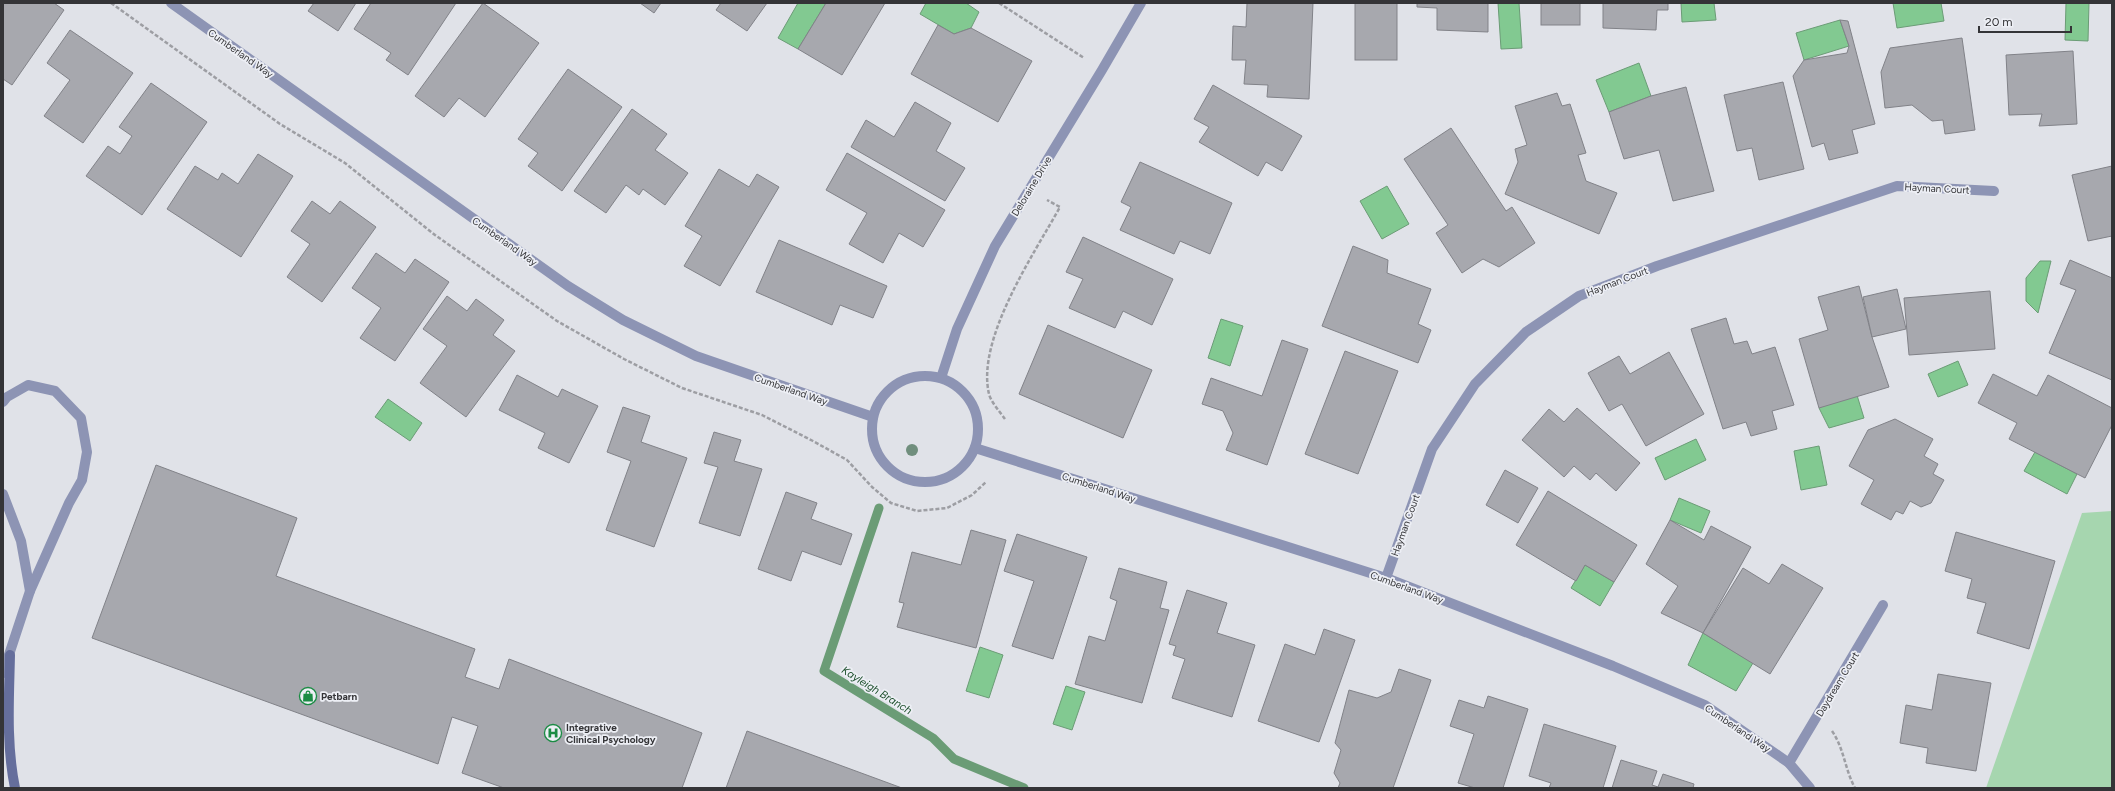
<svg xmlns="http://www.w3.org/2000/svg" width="2115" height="791" viewBox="0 0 2115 791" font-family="Figtree,sans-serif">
	<rect width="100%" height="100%" fill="#e0e2e8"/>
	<polygon fill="#a6d6af" points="2112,511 2112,788 1986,788 2082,513"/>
	<g fill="#82c991" stroke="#6b9c76">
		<polygon points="798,3 826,3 798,49 778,38"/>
		<polygon points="926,3 966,3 979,12 971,28 954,34 920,14"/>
		<polygon points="1498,3 1519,3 1522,48 1501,49"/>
		<polygon points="1681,3 1714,3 1716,20 1682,22"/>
		<polygon points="1893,3 1941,3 1944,21 1897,28"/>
		<polygon points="2066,3 2089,3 2088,41 2065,40"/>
		<polygon points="1840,20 1849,46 1804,60 1796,33"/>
		<polygon points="1639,63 1651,96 1609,112 1596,80"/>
		<polygon points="1387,186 1409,224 1382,239 1360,201"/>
		<polygon points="2040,261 2051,261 2038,313 2026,301 2026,278"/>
		<polygon points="1221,319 1243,326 1230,366 1208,358"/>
		<polygon points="1958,361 1968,385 1938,397 1928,374"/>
		<polygon points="1856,392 1864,418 1829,428 1819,408"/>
		<polygon points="388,399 422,423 410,441 375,417"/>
		<polygon points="1696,439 1706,460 1665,480 1655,458"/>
		<polygon points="1819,446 1827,485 1801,490 1794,451"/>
		<polygon points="2035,452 2077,474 2067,494 2024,471"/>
		<polygon points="1679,498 1710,511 1701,533 1670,520"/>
		<polygon points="1585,565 1614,582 1600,606 1571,588"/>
		<polygon points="1703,633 1753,663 1736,691 1688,665"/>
		<polygon points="980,647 1003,655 989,698 966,691"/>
		<polygon points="1066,686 1085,692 1072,730 1053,724"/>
	</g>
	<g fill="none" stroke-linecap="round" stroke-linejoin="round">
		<polyline stroke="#6b9c76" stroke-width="9" points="879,508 824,671 933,738 954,759 1024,788"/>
	</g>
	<g fill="#a7a8ae" stroke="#818288">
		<polygon points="3,3 54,3 64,10 12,85 3,79"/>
		<polygon points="314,3 356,3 338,31 308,11"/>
		<polygon points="371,3 456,3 408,75 386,60 391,53 354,29"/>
		<polygon points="483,3 539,43 485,117 459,98 444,117 415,96"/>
		<polygon points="640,3 661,3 654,13"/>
		<polygon points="721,3 767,3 747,31 716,10"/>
		<polygon points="826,3 885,3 842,75 798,49"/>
		<polygon points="1247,3 1313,3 1309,99 1267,97 1268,85 1244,84 1246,60 1232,60 1233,26 1246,27"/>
		<rect x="1355" y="3" width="42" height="57"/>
		<polygon points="1417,3 1488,3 1488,32 1437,30 1437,8 1417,7"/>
		<rect x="1541" y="3" width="39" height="22"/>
		<polygon points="1603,3 1668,3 1668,10 1657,10 1656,30 1603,28"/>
		<polygon points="1840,20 1848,21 1875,124 1852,130 1858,153 1829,160 1824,143 1812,147 1793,76 1804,60 1847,53 1849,46"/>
		<polygon points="938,25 954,34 971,28 1032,61 998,122 911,74"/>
		<polygon points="70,30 133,73 83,143 44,116 70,80 47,63"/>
		<polygon points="1962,38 1975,130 1945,134 1943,120 1932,121 1912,105 1885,108 1881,72 1890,48"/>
		<polygon points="2073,51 2077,124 2039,126 2042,114 2009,115 2006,55"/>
		<polygon points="568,69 622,107 562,191 528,166 538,153 518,139"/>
		<polygon points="1783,82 1804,169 1759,180 1752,148 1737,151 1724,95"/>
		<polygon points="151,83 207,122 142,215 86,176 108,146 120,154 132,136 119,127"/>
		<polygon points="1213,85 1302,136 1282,171 1266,162 1258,176 1199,142 1209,127 1194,119"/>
		<polygon points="1686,87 1714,191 1673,201 1659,150 1624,159 1609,112 1651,96"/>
		<polygon points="1557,93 1562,106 1570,104 1586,153 1578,155 1586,181 1617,193 1599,234 1505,194 1518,162 1515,149 1527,145 1515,106"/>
		<polygon points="915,102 951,123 936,151 965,168 945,201 851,147 866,120 894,137"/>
		<polygon points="632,109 667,134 655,150 688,173 665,205 643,189 639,195 626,185 606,213 574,191"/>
		<polygon points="1451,128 1506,211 1512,207 1535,243 1499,267 1483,259 1462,273 1436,233 1448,225 1404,159"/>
		<polygon points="847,153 945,210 923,247 899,233 883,263 849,244 867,213 826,190"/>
		<polygon points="258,154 293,176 241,257 167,209 195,166 218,180 222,173 238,184"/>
		<polygon points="1140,162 1232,203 1210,254 1180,241 1174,254 1120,230 1131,207 1121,202"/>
		<polygon points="2112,166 2112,236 2088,241 2072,175"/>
		<polygon points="719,169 749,187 757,174 779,187 720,286 684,266 702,236 685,226"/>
		<polygon points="312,201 330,214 340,201 376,227 322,302 287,277 310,244 291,231"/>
		<polygon points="1083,237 1173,279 1152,325 1123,311 1115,328 1069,308 1083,279 1066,272"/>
		<polygon points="779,240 887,286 873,318 840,305 832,325 756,292"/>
		<polygon points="1353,246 1388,260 1387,273 1431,289 1418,324 1431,330 1418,363 1322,326"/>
		<polygon points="376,253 405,273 415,259 449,282 395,361 360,338 381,308 352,288"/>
		<polygon points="2070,260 2112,278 2112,380 2049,353 2076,290 2060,284"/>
		<polygon points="1859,286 1872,337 1889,387 1819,408 1799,339 1828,330 1818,297"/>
		<polygon points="1897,289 1906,329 1872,337 1863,297"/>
		<polygon points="1990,291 1995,349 1909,355 1904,298"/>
		<polygon points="447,296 467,311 476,299 504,320 493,335 515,351 466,417 420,383 447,346 423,329"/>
		<polygon points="1726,318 1734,344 1747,341 1752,354 1775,347 1794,405 1772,411 1777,429 1751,436 1746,422 1723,429 1691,329"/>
		<polygon points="1048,325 1152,370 1123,438 1019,394"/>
		<polygon points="1282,340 1308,349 1267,465 1226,450 1233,433 1223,411 1202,404 1211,378 1262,396"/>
		<polygon points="1345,351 1398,371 1358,474 1305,454"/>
		<polygon points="1669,352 1704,414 1646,446 1622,404 1609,411 1588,373 1619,356 1630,374"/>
		<polygon points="1993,374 2037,396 2048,375 2112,408 2112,425 2085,478 2009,439 2017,423 1978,403"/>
		<polygon points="517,375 558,397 562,389 598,406 569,463 538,448 545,433 499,410"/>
		<polygon points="623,407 650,416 641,442 687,458 654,547 606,530 631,461 607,452"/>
		<polygon points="1577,408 1640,463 1616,491 1596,473 1590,480 1574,466 1564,477 1522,440 1549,409 1564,422"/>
		<polygon points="1895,419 1933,439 1924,456 1938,464 1933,474 1944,480 1931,503 1921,507 1910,501 1903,514 1896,511 1891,520 1861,504 1874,480 1849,466 1868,430"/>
		<polygon points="714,432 741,440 734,461 762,469 740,536 699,523 718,467 704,463"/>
		<polygon points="156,465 297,518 276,576 475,649 465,677 499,689 509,659 702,733 682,788 504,788 462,773 478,726 452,717 438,764 92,638"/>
		<polygon points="1505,470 1538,488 1518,523 1486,505"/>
		<polygon points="1548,491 1637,545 1614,582 1585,565 1576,581 1516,545"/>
		<polygon points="786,492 817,503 811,519 852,534 841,565 802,551 791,581 758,569"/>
		<polygon points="1670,520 1704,540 1711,526 1751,547 1703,633 1661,613 1678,586 1646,564"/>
		<polygon points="971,530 1006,540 976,648 897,627 904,603 899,602 912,552 961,565"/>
		<polygon points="1956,532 2055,561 2029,649 1977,633 1986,603 1967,598 1972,579 1945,571"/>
		<polygon points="1017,534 1087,557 1053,659 1012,646 1034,581 1004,571"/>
		<polygon points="1782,564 1823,588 1770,674 1703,633 1743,568 1769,584"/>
		<polygon points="1119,568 1167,582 1160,608 1169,610 1142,703 1075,684 1089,636 1105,641 1117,601 1110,598"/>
		<polygon points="1187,590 1227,603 1217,633 1255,645 1232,717 1172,698 1185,659 1173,655 1176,646 1169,644"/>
		<polygon points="1324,629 1355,640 1319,742 1258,721 1285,644 1315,655"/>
		<polygon points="1399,669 1431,680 1393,788 1338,788 1340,783 1334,773 1341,750 1335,743 1349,690 1377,698 1391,692"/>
		<polygon points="1938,674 1991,683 1976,771 1926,763 1928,748 1900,743 1906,705 1932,710"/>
		<polygon points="1488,696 1528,709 1503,788 1475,788 1458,783 1474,734 1450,726 1459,700 1484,708"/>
		<polygon points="1544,724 1616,746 1603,788 1549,788 1551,783 1529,776"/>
		<polygon points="747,731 902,788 726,788"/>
		<polygon points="1621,760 1657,771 1652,785 1658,787 1663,774 1694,784 1693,788 1612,788"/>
	</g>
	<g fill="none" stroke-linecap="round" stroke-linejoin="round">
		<g stroke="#9d9ea3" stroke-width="2.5" stroke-dasharray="4 2" stroke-linecap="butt">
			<polyline points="111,3 280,124 345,163 435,235 557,321 624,359 682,388 762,415 813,441 847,460 872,487 891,503 917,511 947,508 972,495 986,482"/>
			<polyline points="999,3 1084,58"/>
			<path d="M1005 419C1000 412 991 402 989 394 976 339 1034 254 1060 207L1047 200"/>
			<path d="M1832 731C1844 748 1845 770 1855 788"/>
		</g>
		<g stroke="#8d94b4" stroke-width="10">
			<polyline points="3,402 7,397 28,385 55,391 81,418 87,452 82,480 69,503 30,591 3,673"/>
			<polyline points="975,448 1386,578 1613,666 1705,705 1789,763 1810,788"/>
			<polyline points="3,494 21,541 30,591"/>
			<polyline points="1386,578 1432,449 1475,384 1526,332 1579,296 1657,266 1897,186 1994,191"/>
			<polyline points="1789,763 1883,605"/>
		</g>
		<g stroke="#8d94b4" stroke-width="10">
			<polyline points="171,3 568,286 623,320 696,356 873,417"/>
			<circle cx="925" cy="429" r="53"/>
			<polyline points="941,378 957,329 995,246 1102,70 1141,3"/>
		</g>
		<path stroke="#656e9c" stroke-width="10" d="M10 655C9 699 6 744 15 788"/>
	</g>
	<circle fill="#708e7d" cx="912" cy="450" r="6"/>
	<defs>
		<g id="shop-ring" transform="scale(0.9)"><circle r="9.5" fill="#edeff5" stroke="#1b8c44" stroke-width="1.5"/><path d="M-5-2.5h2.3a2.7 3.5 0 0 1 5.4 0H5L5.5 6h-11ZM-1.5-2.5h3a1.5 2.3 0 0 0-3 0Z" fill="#1b8c44"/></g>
		<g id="hospital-ring" transform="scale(0.9)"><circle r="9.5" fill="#edeff5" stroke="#1b8c44" stroke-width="1.5"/><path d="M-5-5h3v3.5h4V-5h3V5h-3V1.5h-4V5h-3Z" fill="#1b8c44"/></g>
	</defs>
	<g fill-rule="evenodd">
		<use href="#shop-ring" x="308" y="696"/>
		<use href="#hospital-ring" x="553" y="733"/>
	</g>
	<g text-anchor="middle" stroke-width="3.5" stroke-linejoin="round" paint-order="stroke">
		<g font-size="10" fill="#343437" stroke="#edeff5">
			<text transform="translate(241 53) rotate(35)" y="4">Cumberland Way</text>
			<text transform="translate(1031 186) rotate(-59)" y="4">Deloraine Drive</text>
			<text transform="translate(1937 188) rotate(3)" y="4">Hayman Court</text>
			<text transform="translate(505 241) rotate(35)" y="4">Cumberland Way</text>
			<text transform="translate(1617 281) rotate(-21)" y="4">Hayman Court</text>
			<text transform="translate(791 389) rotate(19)" y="4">Cumberland Way</text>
			<text transform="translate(1099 487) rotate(18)" y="4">Cumberland Way</text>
			<text transform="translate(1405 525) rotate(-70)" y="4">Hayman Court</text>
			<text transform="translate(1407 587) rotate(20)" y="4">Cumberland Way</text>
			<text transform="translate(1837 684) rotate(-59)" y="4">Daydream Court</text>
			<text transform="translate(1738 728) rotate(34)" y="4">Cumberland Way</text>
		</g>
		<g font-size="10" font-weight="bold" fill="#343437" stroke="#edeff5" text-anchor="start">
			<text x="321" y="700">Petbarn</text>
			<text x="566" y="731">Integrative<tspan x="566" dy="12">Clinical Psychology</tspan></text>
		</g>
		<g font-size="11" font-style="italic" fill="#1a4d29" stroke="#edeff5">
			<text transform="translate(877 690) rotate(32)" y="4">Kayleigh Branch</text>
		</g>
	</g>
	<rect width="2115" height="791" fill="none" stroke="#343437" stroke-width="8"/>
	<path d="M1979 26v6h92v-6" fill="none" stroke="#343437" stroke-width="2"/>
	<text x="1985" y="26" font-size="12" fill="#343437" stroke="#edeff5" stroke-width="3" paint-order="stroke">20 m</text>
</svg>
